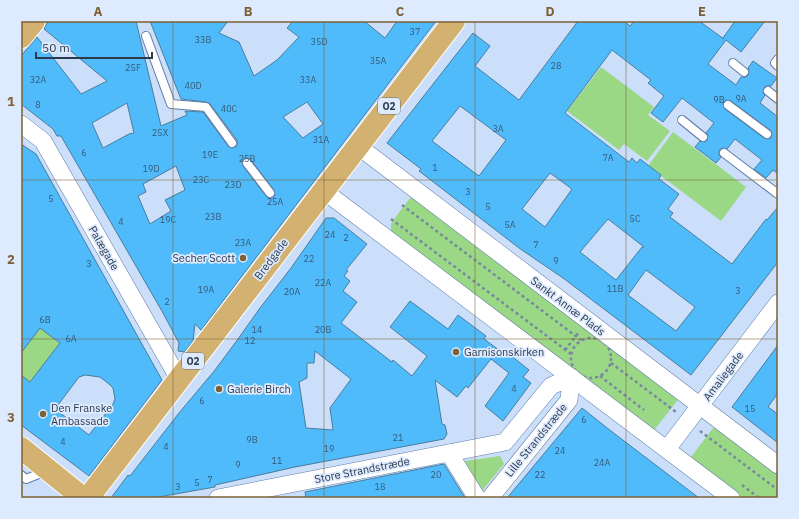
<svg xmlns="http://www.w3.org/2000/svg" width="799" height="519" viewBox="0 0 799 519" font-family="'IBM Plex Sans',sans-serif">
	<rect width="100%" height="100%" fill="#cbdffb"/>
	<g fill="#9ad885">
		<polygon points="601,67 654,107 648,115 670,131 647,161 624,144 619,150 567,111"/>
		<polygon points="673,132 746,187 721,221 648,166"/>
		<polygon points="410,198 416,199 677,395 677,401 655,429 649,430 391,233 391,223"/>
		<polygon points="40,327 62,333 56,341 60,343 30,382 21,375 21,353"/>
		<polygon points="720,427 778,473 778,498 738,498 692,463 691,457 713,428"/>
		<polygon points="500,456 504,464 481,492 465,461"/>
	</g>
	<g fill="#4fbbfa" stroke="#4a7d9d" fill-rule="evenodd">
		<path d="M48 21H136L161 126 187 115 185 111 203 112 228 146 232 148 237 146V140L210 104 206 102 181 99 150 21H228L219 33 239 42 254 76 277 60 299 37 287 28 293 21H364L385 38 397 21H436L201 330 195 324 193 341 184 352 178 351 179 343 163 313 61 136H57L53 129 21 104V56L37 37 81 94 107 81 44 29ZM307 102 323 124 303 138 283 117ZM127 103 134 133 129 134 103 148 92 123ZM244 158H249L251 160 274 190 275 195 273 198H268L266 196 243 166 242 161ZM176 166 185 190 165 200 171 211 150 224 138 196 146 192 143 184Z"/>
		<path d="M578 21H624L630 26 634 21H699L724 39 723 38 735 21H765L741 52 726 40 708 64 736 85 741 77H746L748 75 749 70 748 68 753 61 777 78 771 86H766L764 88 763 93 765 95 760 103 778 117V174L773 170 766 178 754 169 762 160 735 139 727 149 722 148 719 150V155L721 157 716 163 695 147 700 141 705 142 707 140 708 135 706 133 714 123 682 98 663 122 651 113 664 96 648 83 651 80 612 50 565 113 629 162 632 158 637 163 640 159 661 175 659 179 679 194 668 209 673 213 670 217 732 264 766 219 767 220 778 207V262L691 375 563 278 519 248 419 171 421 169 387 143 473 33 490 46 475 66 519 100ZM726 100 731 101 770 130 772 134 771 138 767 139 764 138 725 109 723 104ZM460 106 506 140 479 176 432 141ZM550 173 572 189 545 227 522 209ZM608 219 644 247H642L616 280 580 252ZM646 270 695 307 676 331 628 295Z"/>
		<path d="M21 144 36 154 162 380 89 476 21 425V375L30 382 60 343 40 328 21 353ZM85 375 100 377 109 384 113 388 115 399 113 404 89 435 55 409 79 377Z"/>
		<path d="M326 218H334L367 244 346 270 348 271 344 276 350 281 343 291 357 302 341 323 392 362 393 360 412 376 427 356 390 327 397 318 410 301 448 329 458 315 486 336 484 339 507 356 509 354 529 370 523 377 531 383 503 421 485 406 509 373 491 359 468 388 466 386 457 397 435 380 442 424 445 425 447 434 444 439 295 467 215 485V487L153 498H111L128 475 130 476 179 413 215 370 238 339 260 308 291 268ZM315 351 351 379 330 408 333 430 306 428 299 382 307 378V363H314Z"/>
		<polygon points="778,345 778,393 768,407 778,414 778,443 732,407"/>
		<polygon points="582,408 611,431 699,498 507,498"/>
		<polygon points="444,464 465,498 306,498 305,492"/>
	</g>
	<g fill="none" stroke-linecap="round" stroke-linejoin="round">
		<g stroke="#607da8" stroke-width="10">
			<g id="lane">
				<polyline points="146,36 171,104 206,107 232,143"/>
				<polyline points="778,59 775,63 778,66"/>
				<polyline points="733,63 744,72"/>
				<polyline points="768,91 778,99"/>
				<polyline points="728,105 767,134"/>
				<polyline points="682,120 703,137"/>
				<polyline points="724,153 778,194"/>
				<polyline points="247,163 270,193"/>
				<polyline points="21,475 26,479 46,471"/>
			</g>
		</g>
		<g stroke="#607da8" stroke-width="18">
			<g id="street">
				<polyline points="21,124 43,141 179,379"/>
				<polyline points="358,146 778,465"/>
				<polyline points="324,191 731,498"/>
				<polyline points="667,449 778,303"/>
				<polyline points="449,453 477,498"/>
				<polyline points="218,498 505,442 551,386 571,377 569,400 490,498"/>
			</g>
		</g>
		<g stroke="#fff" stroke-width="24">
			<g id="primary">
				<polyline points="21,37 34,21"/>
				<polyline points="21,448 83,498"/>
				<polyline points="88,498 454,21"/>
			</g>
		</g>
		<g stroke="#7888a0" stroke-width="2.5" stroke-dasharray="3 3" stroke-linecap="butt">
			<polyline points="402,205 581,340"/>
			<polyline points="391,219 571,354"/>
			<circle cx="591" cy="358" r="20"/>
			<polyline points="565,350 579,332"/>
			<polyline points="611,363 676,412"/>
			<polyline points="600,376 644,410"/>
			<polyline points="700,431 778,490"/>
			<polyline points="742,485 759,498"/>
		</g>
		<use href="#lane" stroke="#fff" stroke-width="8"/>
		<use href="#street" stroke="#fff" stroke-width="17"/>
		<use href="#primary" stroke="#d3b271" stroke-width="22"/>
	</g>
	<path fill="none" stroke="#7d6134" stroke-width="1" stroke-opacity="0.55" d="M173 21V498M324 21V498M475 21V498M626 21V498M21 180H778M21 339H778"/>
	<g fill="#7d6134" stroke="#deebff" stroke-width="1.5">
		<circle cx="243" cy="258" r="4"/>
		<circle cx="456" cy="352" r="4"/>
		<circle cx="219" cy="389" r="4"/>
		<circle cx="43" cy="414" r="4"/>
	</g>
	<g text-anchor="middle" stroke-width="3.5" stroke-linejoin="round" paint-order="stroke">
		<g font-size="9" fill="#365a78">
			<text x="415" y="35">37</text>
			<text x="203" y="43">33B</text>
			<text x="319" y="45">35D</text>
			<text x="378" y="64">35A</text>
			<text x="556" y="69">28</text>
			<text x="133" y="71">25F</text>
			<text x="38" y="83">32A</text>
			<text x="308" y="83">33A</text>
			<text x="193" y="89">40D</text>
			<text x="741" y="102">9A</text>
			<text x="719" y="103">9B</text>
			<text x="38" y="108">8</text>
			<text x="229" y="112">40C</text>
			<text x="498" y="132">3A</text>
			<text x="160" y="136">25X</text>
			<text x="321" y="143">31A</text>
			<text x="84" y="156">6</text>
			<text x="210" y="158">19E</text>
			<text x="608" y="161">7A</text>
			<text x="247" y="162">25B</text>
			<text x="435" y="171">1</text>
			<text x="151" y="172">19D</text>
			<text x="201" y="183">23C</text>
			<text x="233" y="188">23D</text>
			<text x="468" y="195">3</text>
			<text x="51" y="202">5</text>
			<text x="275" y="205">25A</text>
			<text x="488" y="210">5</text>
			<text x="213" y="220">23B</text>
			<text x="635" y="222">5C</text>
			<text x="168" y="223">19C</text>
			<text x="121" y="225">4</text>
			<text x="510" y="228">5A</text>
			<text x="330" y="238">24</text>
			<text x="346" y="241">2</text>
			<text x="243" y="246">23A</text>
			<text x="536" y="248">7</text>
			<text x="309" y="262">22</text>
			<text x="556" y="264">9</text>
			<text x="89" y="267">3</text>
			<text x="323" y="286">22A</text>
			<text x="615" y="292">11B</text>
			<text x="206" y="293">19A</text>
			<text x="738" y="294">3</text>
			<text x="292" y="295">20A</text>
			<text x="167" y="305">2</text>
			<text x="45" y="323">6B</text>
			<text x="257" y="333">14</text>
			<text x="323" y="333">20B</text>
			<text x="71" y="342">6A</text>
			<text x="250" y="344">12</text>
			<text x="514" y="392">4</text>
			<text x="202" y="404">6</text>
			<text x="750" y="412">15</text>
			<text x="584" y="423">6</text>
			<text x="398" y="441">21</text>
			<text x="252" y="443">9B</text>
			<text x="63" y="445">4</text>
			<text x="166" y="450">4</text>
			<text x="329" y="452">19</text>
			<text x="560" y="454">24</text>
			<text x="277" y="464">11</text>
			<text x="602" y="466">24A</text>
			<text x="238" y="468">9</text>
			<text x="436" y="478">20</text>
			<text x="540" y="478">22</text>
			<text x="210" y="483">7</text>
			<text x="197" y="486">5</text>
			<text x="178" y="490">3</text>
			<text x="380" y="490">18</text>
		</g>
		<g fill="#deebff" stroke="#626f82" stroke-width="1">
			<rect x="378" y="98" width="22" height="16" rx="3"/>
			<rect x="182" y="353" width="22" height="16" rx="3"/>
		</g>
		<g font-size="10" font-weight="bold" fill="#2d3a4d">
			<text x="389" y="110">O2</text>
			<text x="193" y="365">O2</text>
		</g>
		<g font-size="11" fill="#2d3a4d" stroke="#deebff">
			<text transform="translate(104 248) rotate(60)" y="4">Palægade</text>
			<text transform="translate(271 259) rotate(-53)" y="4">Bredgade</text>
			<text transform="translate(568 306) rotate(37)" y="4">Sankt Annæ Plads</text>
			<text transform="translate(723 376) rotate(-53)" y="4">Amaliegade</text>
			<text transform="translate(536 440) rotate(-51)" y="4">Lille Strandstræde</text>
			<text transform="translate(362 470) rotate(-11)" y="4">Store Strandstræde</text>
		</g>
		<g font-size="11" fill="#2d3a4d" stroke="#deebff" text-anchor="start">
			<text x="235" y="262" text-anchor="end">Secher Scott</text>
			<text x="464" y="356">Garnisonskirken</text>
			<text x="227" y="393">Galerie Birch</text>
			<text x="51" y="412">Den Franske<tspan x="51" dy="13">Ambassade</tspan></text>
		</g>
	</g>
	<rect width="799" height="519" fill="none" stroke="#deebff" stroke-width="44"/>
	<path d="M36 52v6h116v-6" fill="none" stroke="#2d3a4d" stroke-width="2"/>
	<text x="42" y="52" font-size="12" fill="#2d3a4d" stroke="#deebff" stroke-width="3" paint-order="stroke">50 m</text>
	<rect x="22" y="22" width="755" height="475" fill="none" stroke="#7d6134" stroke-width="1.5"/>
	<g font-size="13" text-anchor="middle" font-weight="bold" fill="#7d6134">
		<text x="98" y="16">A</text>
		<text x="248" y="16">B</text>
		<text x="400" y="16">C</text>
		<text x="550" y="16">D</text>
		<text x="702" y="16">E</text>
		<text x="11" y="106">1</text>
		<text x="11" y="264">2</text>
		<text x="11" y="422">3</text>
	</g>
</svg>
